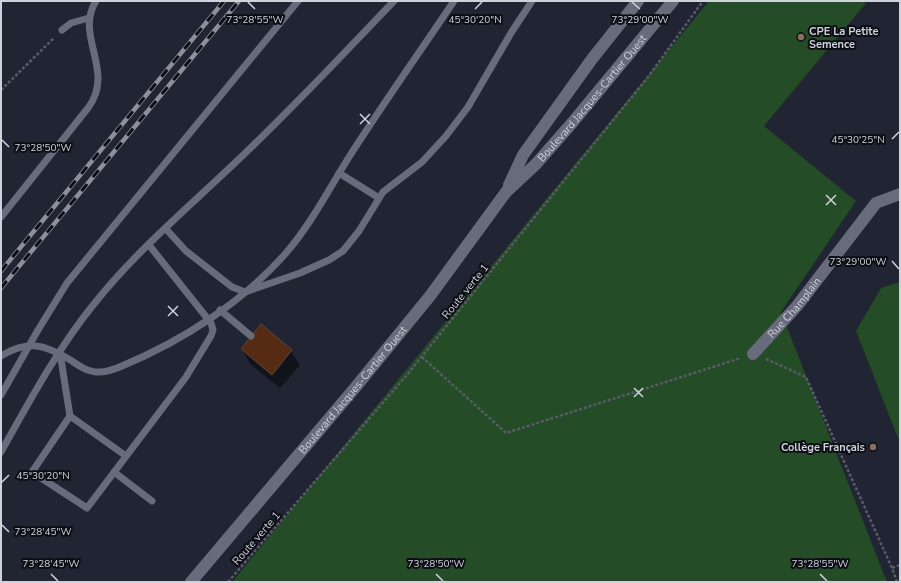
<svg xmlns="http://www.w3.org/2000/svg" width="901" height="583" viewBox="0 0 901 583" font-family="'Nunito Sans',sans-serif">
	<rect width="100%" height="100%" fill="#212432"/>
	<g fill="#244c26">
		<polygon points="709,1 863,1 866,3 764,126 856,201 781,312 887,582 232,582"/>
		<polygon points="900,282 900,443 856,331 881,288"/>
	</g>
	<polygon fill="#0007" points="242,349 291,351 300,365 280,388 250,364"/>
	<polygon fill="#562b13" stroke="#59483f" points="261,324 292,350 272,375 241,349"/>
	<g fill="none" stroke-linecap="round" stroke-linejoin="round">
		<g stroke="#595c68" stroke-width="2.5" stroke-dasharray="3 2" stroke-linecap="butt">
			<polyline points="1,90 54,38"/>
			<polyline points="422,357 506,433 741,358"/>
			<polyline points="766,359 806,377 892,568"/>
			<polyline points="228,582 406,376 648,77 703,1"/>
			<polyline points="897,582 892,568 900,565"/>
		</g>
		<g stroke="#676b7c" stroke-width="7">
			<polyline points="62,30 71,23 89,18"/>
			<polyline points="339,173 379,198"/>
			<path d="M1 217 88 108C116 71 74 36 96 1"/>
			<polyline points="166,229 186,251 232,287 245,292 300,273 329,260 343,251 359,231 383,192 422,162 446,136 468,107 511,33 532,1"/>
			<polyline points="220,310 251,336"/>
			<polyline points="60,353 70,416"/>
			<path d="M1 356C29 339 46 345 72 361 78 365 84 370 91 371 101 374 113 370 122 366 182 341 243 302 286 253 311 224 329 189 349 157 383 104 419 53 454 1"/>
			<polyline points="1,395 38,330 67,283 298,1"/>
			<path d="M1 452C29 402 58 348 94 304 136 251 190 206 239 159 293 108 343 54 394 1"/>
			<polyline points="126,456 70,416 32,472 87,508 186,377 211,336 213,330 211,323 149,245"/>
			<polyline points="114,472 152,501"/>
		</g>
		<path stroke="#676b7c" stroke-width="12" id="s1" d="M753 354 797 306 876 203 900 194"/>
		<g stroke="#676b7c" stroke-width="12">
			<polyline points="509,185 523,155 592,59 638,1"/>
			<path id="s2" d="M191 582 354 389 430 296 506 192 536 164 572 123 673 1"/>
		</g>
		<g stroke="#8d8f9b" stroke-width="4.5">
			<g id="rail">
				<polyline points="1,271 224,1"/>
				<polyline points="1,288 239,1"/>
			</g>
		</g>
		<use href="#rail" stroke="#0c0e14" stroke-width="3" stroke-dasharray="9" stroke-linecap="butt"/>
	</g>
	<path fill="none" stroke="#cfd1db" stroke-width="1.5" d="M248 2 255 9M632 2 640 9M475 9 482 2M360 114 370 124M360 124 370 114M892 139 899 132M2 140 9 147M826 195 836 205M826 205 836 195M892 261 899 269M168 306 178 316M168 316 178 306M634 388 643 397M634 397 643 388M2 482 9 475M2 525 9 532M51 574 58 581M436 574 443 581M820 574 827 581"/>
	<g fill="#8d6e63" stroke="#0c0e14" stroke-width="1.5">
		<circle cx="801" cy="37" r="4"/>
		<circle cx="873" cy="447" r="4"/>
	</g>
	<g text-anchor="middle" stroke-width="4" stroke-linejoin="round" paint-order="stroke">
		<g font-size="11" font-weight="bold" fill="#cfd1db" stroke="#0c0e14" text-anchor="start">
			<text x="809" y="35">CPE La Petite<tspan x="809" dy="13">Semence</tspan></text>
			<text x="865" y="451" text-anchor="end">Collège Français</text>
		</g>
		<g font-size="11" fill="#cfd1db" stroke="#0c0e14">
			<text dy="4" stroke="none"><textPath href="#s2" startOffset="629">Boulevard Jacques-Cartier Ouest</textPath></text>
			<text transform="translate(465 291) rotate(-51)" y="4">Route verte 1</text>
			<text dy="4" stroke="none"><textPath href="#s1" startOffset="62">Rue Champlain</textPath></text>
			<text dy="4" stroke="none"><textPath href="#s2" startOffset="251">Boulevard Jacques-Cartier Ouest</textPath></text>
			<text transform="translate(256 538) rotate(-49)" y="4">Route verte 1</text>
		</g>
	</g>
	<g font-size="10" text-anchor="middle" fill="#cfd1db" stroke="#0c0e14" stroke-width="4" stroke-linejoin="round" paint-order="stroke">
		<text x="255" y="23">73°28'55"W</text>
		<text x="475" y="23">45°30'20"N</text>
		<text x="640" y="23">73°29'00"W</text>
		<text x="858" y="143">45°30'25"N</text>
		<text x="43" y="151">73°28'50"W</text>
		<text x="858" y="265">73°29'00"W</text>
		<text x="43" y="479">45°30'20"N</text>
		<text x="43" y="535">73°28'45"W</text>
		<text x="436" y="567">73°28'50"W</text>
		<text x="51" y="567">73°28'45"W</text>
		<text x="820" y="567">73°28'55"W</text>
	</g>
	<rect width="901" height="583" fill="none" stroke="#cfd1db" stroke-width="4"/>
</svg>
